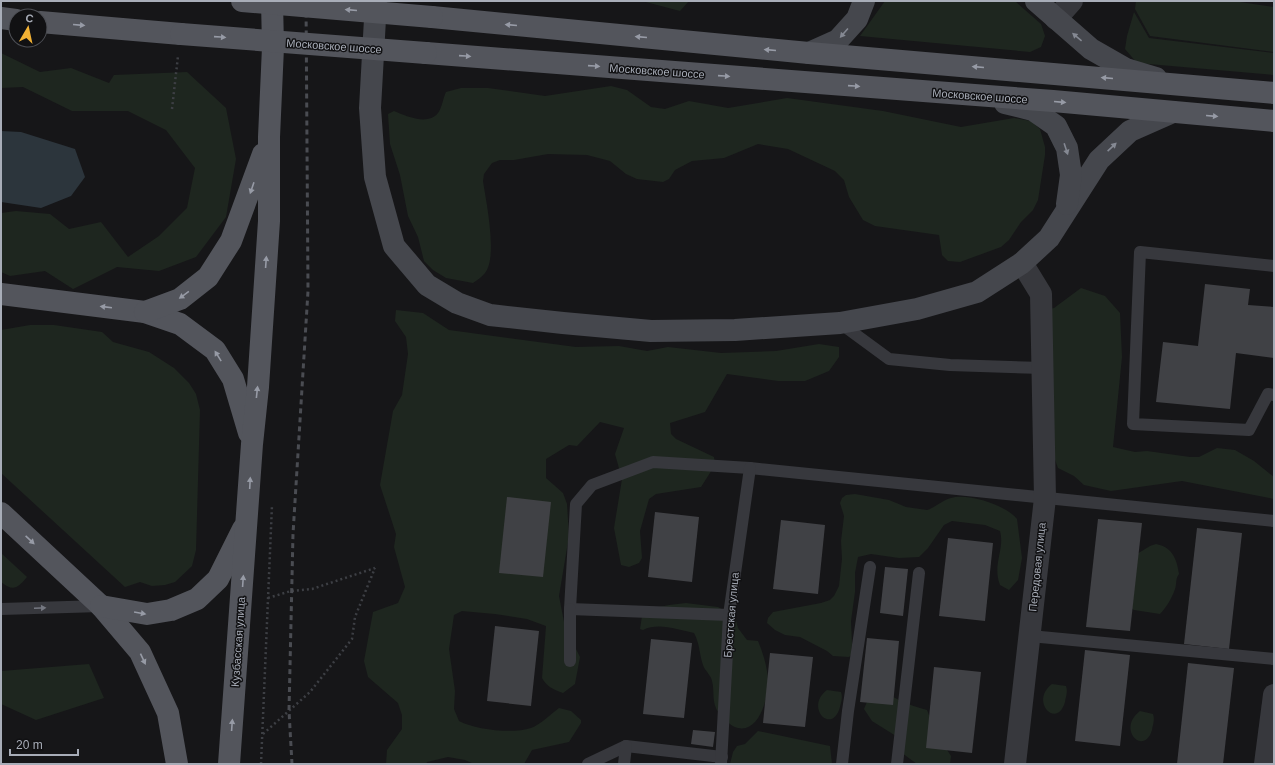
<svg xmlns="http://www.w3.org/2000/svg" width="1275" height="765" viewBox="0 0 1275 765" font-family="Arial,sans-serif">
	<rect width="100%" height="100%" fill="#161618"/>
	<g fill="#1e261f">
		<polygon points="642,1 689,1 680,11"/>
		<polygon points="885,1 1015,1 1041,24 1045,36 1041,47 1030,52 860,36"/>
		<polygon points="1136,1 1233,1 1274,7 1274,52 1150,36 1135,9"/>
		<polygon points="1134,12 1149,38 1274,53 1274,75 1137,63 1125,49 1127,36"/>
		<polygon points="1,53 40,72 71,68 109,83 114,75 187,72 226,108 236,159 226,217 196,257 159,271 117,267 73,289 45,271 10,276 1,272 1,213 16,211 50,214 69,229 101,222 128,257 159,236 187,208 195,168 166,130 128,111 72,111 23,87 1,88"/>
		<path d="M611 86 627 90 651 107 665 109 689 101 728 108 787 98 883 111 961 127 1014 118 1031 121 1040 129 1045 147V155L1038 200 1033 210 1021 222 1009 240 1001 247 960 262 948 261 942 255 939 235 875 226 863 220 849 197 844 180 835 171 788 149 758 144 724 158 692 161 675 170 669 179 663 182 637 179 626 174 610 161 587 155 548 154 514 160H500L492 163 484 174 483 181C486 201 498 257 485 273 482 277 477 280 473 283L446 278 433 270 424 261 418 237 408 216 400 175 390 144 388 114 394 111C406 116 428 126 438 113 442 108 443 98 446 92L461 88H488L545 96Z"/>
		<polygon points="1081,288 1105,296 1120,313 1122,357 1113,447 1135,452 1147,451 1190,457 1199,457 1217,448 1235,450 1254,461 1274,477 1274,499 1182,481 1111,491 1084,485 1074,476 1058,468 1054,457 1046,310 1054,308"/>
		<path d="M396 310 423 313 449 330 576 347 619 346 647 351 668 347 721 353 776 351 819 344 839 347V357L829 371 805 381H778L727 374 705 412 670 423 671 434 676 439 714 457 715 465 701 487 656 494 649 499 640 531 642 558 639 563 629 567 621 565 614 528 622 479 615 454 624 428 600 422 577 446 569 445 546 459V478L563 493 567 504 569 536 559 596 565 627 580 657 575 684 563 693C554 690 546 686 542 678L546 626 527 619 495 614 462 611 454 615 449 649 455 691 454 709 459 721C476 730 513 734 531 728 540 725 552 713 559 708L571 711 581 720V723L569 742 532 750 524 764H474L465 760 448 757 427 762 426 764H386L387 750 402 729V715L398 703 368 677 364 661 373 612 398 603 405 587 394 547 396 534 380 485 393 411 402 395 408 354 406 337 395 321Z"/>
		<polygon points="30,325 54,325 102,332 113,342 149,352 174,368 189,383 196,394 200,410 196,550 192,566 175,582 165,585 152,586 140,582 125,587 1,473 1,330"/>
		<path d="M855 494 889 500 906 507 927 510C935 508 942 500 951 498 968 493 1006 505 1017 519L1022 558 1018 580 1009 590 1000 585C992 564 1005 550 1000 531L985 525 952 521 944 525 928 548 919 557 899 558 871 554 858 557 855 573V592L851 621 852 644 851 655 849 657 833 656 827 651 800 637 785 635 775 630 767 623 768 618 773 612 821 603 830 600 834 596 839 586 842 559 841 541 844 516 840 503 842 498 846 495Z"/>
		<path d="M1156 544C1172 547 1177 559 1179 574 1175 579 1177 584 1175 589 1172 598 1166 608 1160 614L1134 610 1126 605 1137 554 1150 546Z"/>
		<path d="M1 553 27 577C18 588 13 592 1 582Z"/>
		<path d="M686 603 718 607 735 617 738 628 747 640 758 641C763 653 767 666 768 679 769 695 760 733 738 728 731 727 724 718 719 713 711 703 715 692 712 681 711 675 705 671 703 665 699 653 700 644 694 633 678 630 659 622 643 630L640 629 642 616 645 610 669 605Z"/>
		<polygon points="89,664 104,698 36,720 1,704 1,671"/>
		<path d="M1052 684 1066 686C1068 692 1066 696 1065 702 1057 730 1029 701 1052 684Z"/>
		<path d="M874 685C893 698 905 704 927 710L936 733 951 756 950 764H917L902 753 896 736 872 721 864 709Z"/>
		<path d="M827 690 841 692C843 698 841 702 840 707 832 736 804 707 827 690Z"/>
		<path d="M1140 711 1153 714C1155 720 1153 724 1152 730 1144 757 1116 729 1140 711Z"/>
		<polygon points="758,731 830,746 832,764 730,764 733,752 737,746 745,744"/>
	</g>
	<polygon fill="#2c353c" points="1,131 21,132 75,149 85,177 71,196 41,208 1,202"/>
	<g fill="#404145">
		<polygon points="1205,284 1250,289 1248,305 1274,307 1274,358 1236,353 1230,409 1156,402 1163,342 1198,346"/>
		<polygon points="507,497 551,502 543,577 499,573"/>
		<polygon points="655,512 699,517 692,582 648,577"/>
		<polygon points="1098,519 1142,523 1130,631 1086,627"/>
		<polygon points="781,520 825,525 818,594 773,589"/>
		<polygon points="1197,528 1242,533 1229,649 1184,644"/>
		<polygon points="948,538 993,543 985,621 939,616"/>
		<polygon points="885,567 908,569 903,616 880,613"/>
		<polygon points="495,626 539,631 531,706 487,701"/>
		<polygon points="867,638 899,641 893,705 860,702"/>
		<polygon points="651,639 692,643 684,718 643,714"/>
		<polygon points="1085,650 1130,655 1120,746 1075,741"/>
		<polygon points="770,653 813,657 805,727 763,723"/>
		<polygon points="1188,663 1234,668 1223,764 1177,764"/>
		<polygon points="934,667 981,672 972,753 926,748"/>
		<polygon points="693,730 715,732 713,747 691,744"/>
	</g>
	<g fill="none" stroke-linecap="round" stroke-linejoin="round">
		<g stroke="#3d3f44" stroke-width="2.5" stroke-dasharray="2 3" stroke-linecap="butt">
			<polyline points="172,109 178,56"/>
			<polyline points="268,598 291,591 312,589 375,568"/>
			<polyline points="263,734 310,692 352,639 355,617 375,568"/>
			<polyline points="261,764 272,505"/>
		</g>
		<g stroke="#37383d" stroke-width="12">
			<polyline points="1274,266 1140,252 1133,424 1249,430 1268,394 1274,395"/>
			<polyline points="840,323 889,359 950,365 1043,368"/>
			<polyline points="1,609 101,606"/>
			<polyline points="729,615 570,609 576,504 592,485 653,462 750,468 1274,521"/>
			<polyline points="1030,636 1274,659"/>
			<polyline points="570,661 570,609"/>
			<polyline points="588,764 626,746 722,757"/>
			<polyline points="624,764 626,746"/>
			<polyline points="721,764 729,615 750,468"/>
			<polyline points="842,764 848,711 870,567"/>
			<polyline points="897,764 919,573"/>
		</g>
		<g stroke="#37383d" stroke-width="22">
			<polyline points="1056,19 1072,1"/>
			<polyline points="1015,764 1045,498 1041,294 1022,263"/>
			<polyline points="1265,764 1274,695"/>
		</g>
		<g stroke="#45474d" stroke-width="22">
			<polyline points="376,1 370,108 375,177 394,246 427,285 457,303 490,315 563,323 651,331 735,330 840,323 917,309 977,292 1022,263 1049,238 1099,160 1130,131 1173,112"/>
			<polyline points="1036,1 1091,49 1126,69 1156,78"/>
			<polyline points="809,53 838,40 857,19 864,1"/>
			<polyline points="1005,103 1033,110 1056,126 1067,148 1071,175 1067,204"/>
		</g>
		<g stroke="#53555c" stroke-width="22">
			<polyline points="432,17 809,53 1274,93"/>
			<polyline points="1,18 16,20"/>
			<polyline points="40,22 181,34"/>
			<polyline points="426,53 1053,101 1274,121"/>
			<polyline points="1,294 145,312 180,324 215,350 233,379 249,433"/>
			<polyline points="145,312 180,299 208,277 231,241 263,154"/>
			<polyline points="1,513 101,606 140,652 168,713 177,764"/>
			<polyline points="101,606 147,614 171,610 197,599 218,579 243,529"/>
			<polyline points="229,764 252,444 258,387 269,221 269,137 273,47 272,1"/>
		</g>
		<polyline stroke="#4a4c52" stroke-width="3" stroke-dasharray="5 4" stroke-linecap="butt" points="292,764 289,711 293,534 308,291 306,1"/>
		<g stroke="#53555c" stroke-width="22">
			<polyline points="242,1 432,17"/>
			<polyline points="181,34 426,53"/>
		</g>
	</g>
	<defs><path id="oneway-solid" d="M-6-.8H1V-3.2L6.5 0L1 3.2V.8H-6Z"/></defs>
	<g fill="#979ba6">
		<use href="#oneway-solid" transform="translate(351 10) rotate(-175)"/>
		<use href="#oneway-solid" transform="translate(79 25) rotate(5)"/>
		<use href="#oneway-solid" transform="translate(511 25) rotate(-175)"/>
		<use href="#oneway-solid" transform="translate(220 37) rotate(4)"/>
		<use href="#oneway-solid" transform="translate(641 37) rotate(-175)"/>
		<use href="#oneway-solid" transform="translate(770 50) rotate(-175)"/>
		<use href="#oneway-solid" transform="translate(465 56) rotate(4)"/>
		<use href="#oneway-solid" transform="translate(594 66) rotate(4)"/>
		<use href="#oneway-solid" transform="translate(978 67) rotate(-175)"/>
		<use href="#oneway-solid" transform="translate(724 76) rotate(4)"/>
		<use href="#oneway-solid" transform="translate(1107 78) rotate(-175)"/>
		<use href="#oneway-solid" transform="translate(854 86) rotate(4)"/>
		<use href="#oneway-solid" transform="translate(1060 102) rotate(5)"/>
		<use href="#oneway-solid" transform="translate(1212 116) rotate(5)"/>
		<use href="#oneway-solid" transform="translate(252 188) rotate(109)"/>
		<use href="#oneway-solid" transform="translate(266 262) rotate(-86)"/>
		<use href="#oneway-solid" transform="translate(184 295) rotate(144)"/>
		<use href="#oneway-solid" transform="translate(106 307) rotate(-173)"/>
		<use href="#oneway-solid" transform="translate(218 356) rotate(-122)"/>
		<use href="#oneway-solid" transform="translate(257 392) rotate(-84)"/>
		<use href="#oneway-solid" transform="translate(250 483) rotate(-87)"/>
		<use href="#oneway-solid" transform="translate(30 540) rotate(43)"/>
		<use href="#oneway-solid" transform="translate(243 581) rotate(-86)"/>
		<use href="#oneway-solid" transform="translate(140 613) rotate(10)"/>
		<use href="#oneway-solid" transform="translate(143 659) rotate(65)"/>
		<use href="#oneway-solid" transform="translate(232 725) rotate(-86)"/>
	</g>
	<g fill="#858993">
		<use href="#oneway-solid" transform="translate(844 33) rotate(131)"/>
		<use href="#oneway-solid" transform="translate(1077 37) rotate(-140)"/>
		<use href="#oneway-solid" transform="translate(1112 147) rotate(-43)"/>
		<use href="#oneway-solid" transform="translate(1066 149) rotate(72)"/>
	</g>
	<use fill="#757881" href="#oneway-solid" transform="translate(40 608) rotate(-2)"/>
	<g text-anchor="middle" stroke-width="3" stroke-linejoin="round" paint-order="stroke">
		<g font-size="11" fill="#a8adb8" stroke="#111113">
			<text transform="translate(334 46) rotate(4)" y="4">Московское шоссе</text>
			<text transform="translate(657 71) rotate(4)" y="4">Московское шоссе</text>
			<text transform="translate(980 96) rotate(4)" y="4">Московское шоссе</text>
			<text transform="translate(1037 567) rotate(-84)" y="4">Передовая улица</text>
			<text transform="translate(731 615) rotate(-85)" y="4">Брестская улица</text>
			<text transform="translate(238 642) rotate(-86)" y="4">Кузбасская улица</text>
		</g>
	</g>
	<rect width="1275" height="765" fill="none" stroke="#a8adb8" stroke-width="4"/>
	<g transform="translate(28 28) rotate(9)"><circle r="19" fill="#111113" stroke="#4d4f55"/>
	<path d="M0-3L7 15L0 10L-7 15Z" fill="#f2b134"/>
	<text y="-6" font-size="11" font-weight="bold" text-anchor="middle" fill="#a8adb8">С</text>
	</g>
	<path d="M10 749v6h68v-6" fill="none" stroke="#a8adb8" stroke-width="2"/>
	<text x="16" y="749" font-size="12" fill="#a8adb8" stroke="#111113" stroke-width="3" paint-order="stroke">20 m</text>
</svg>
